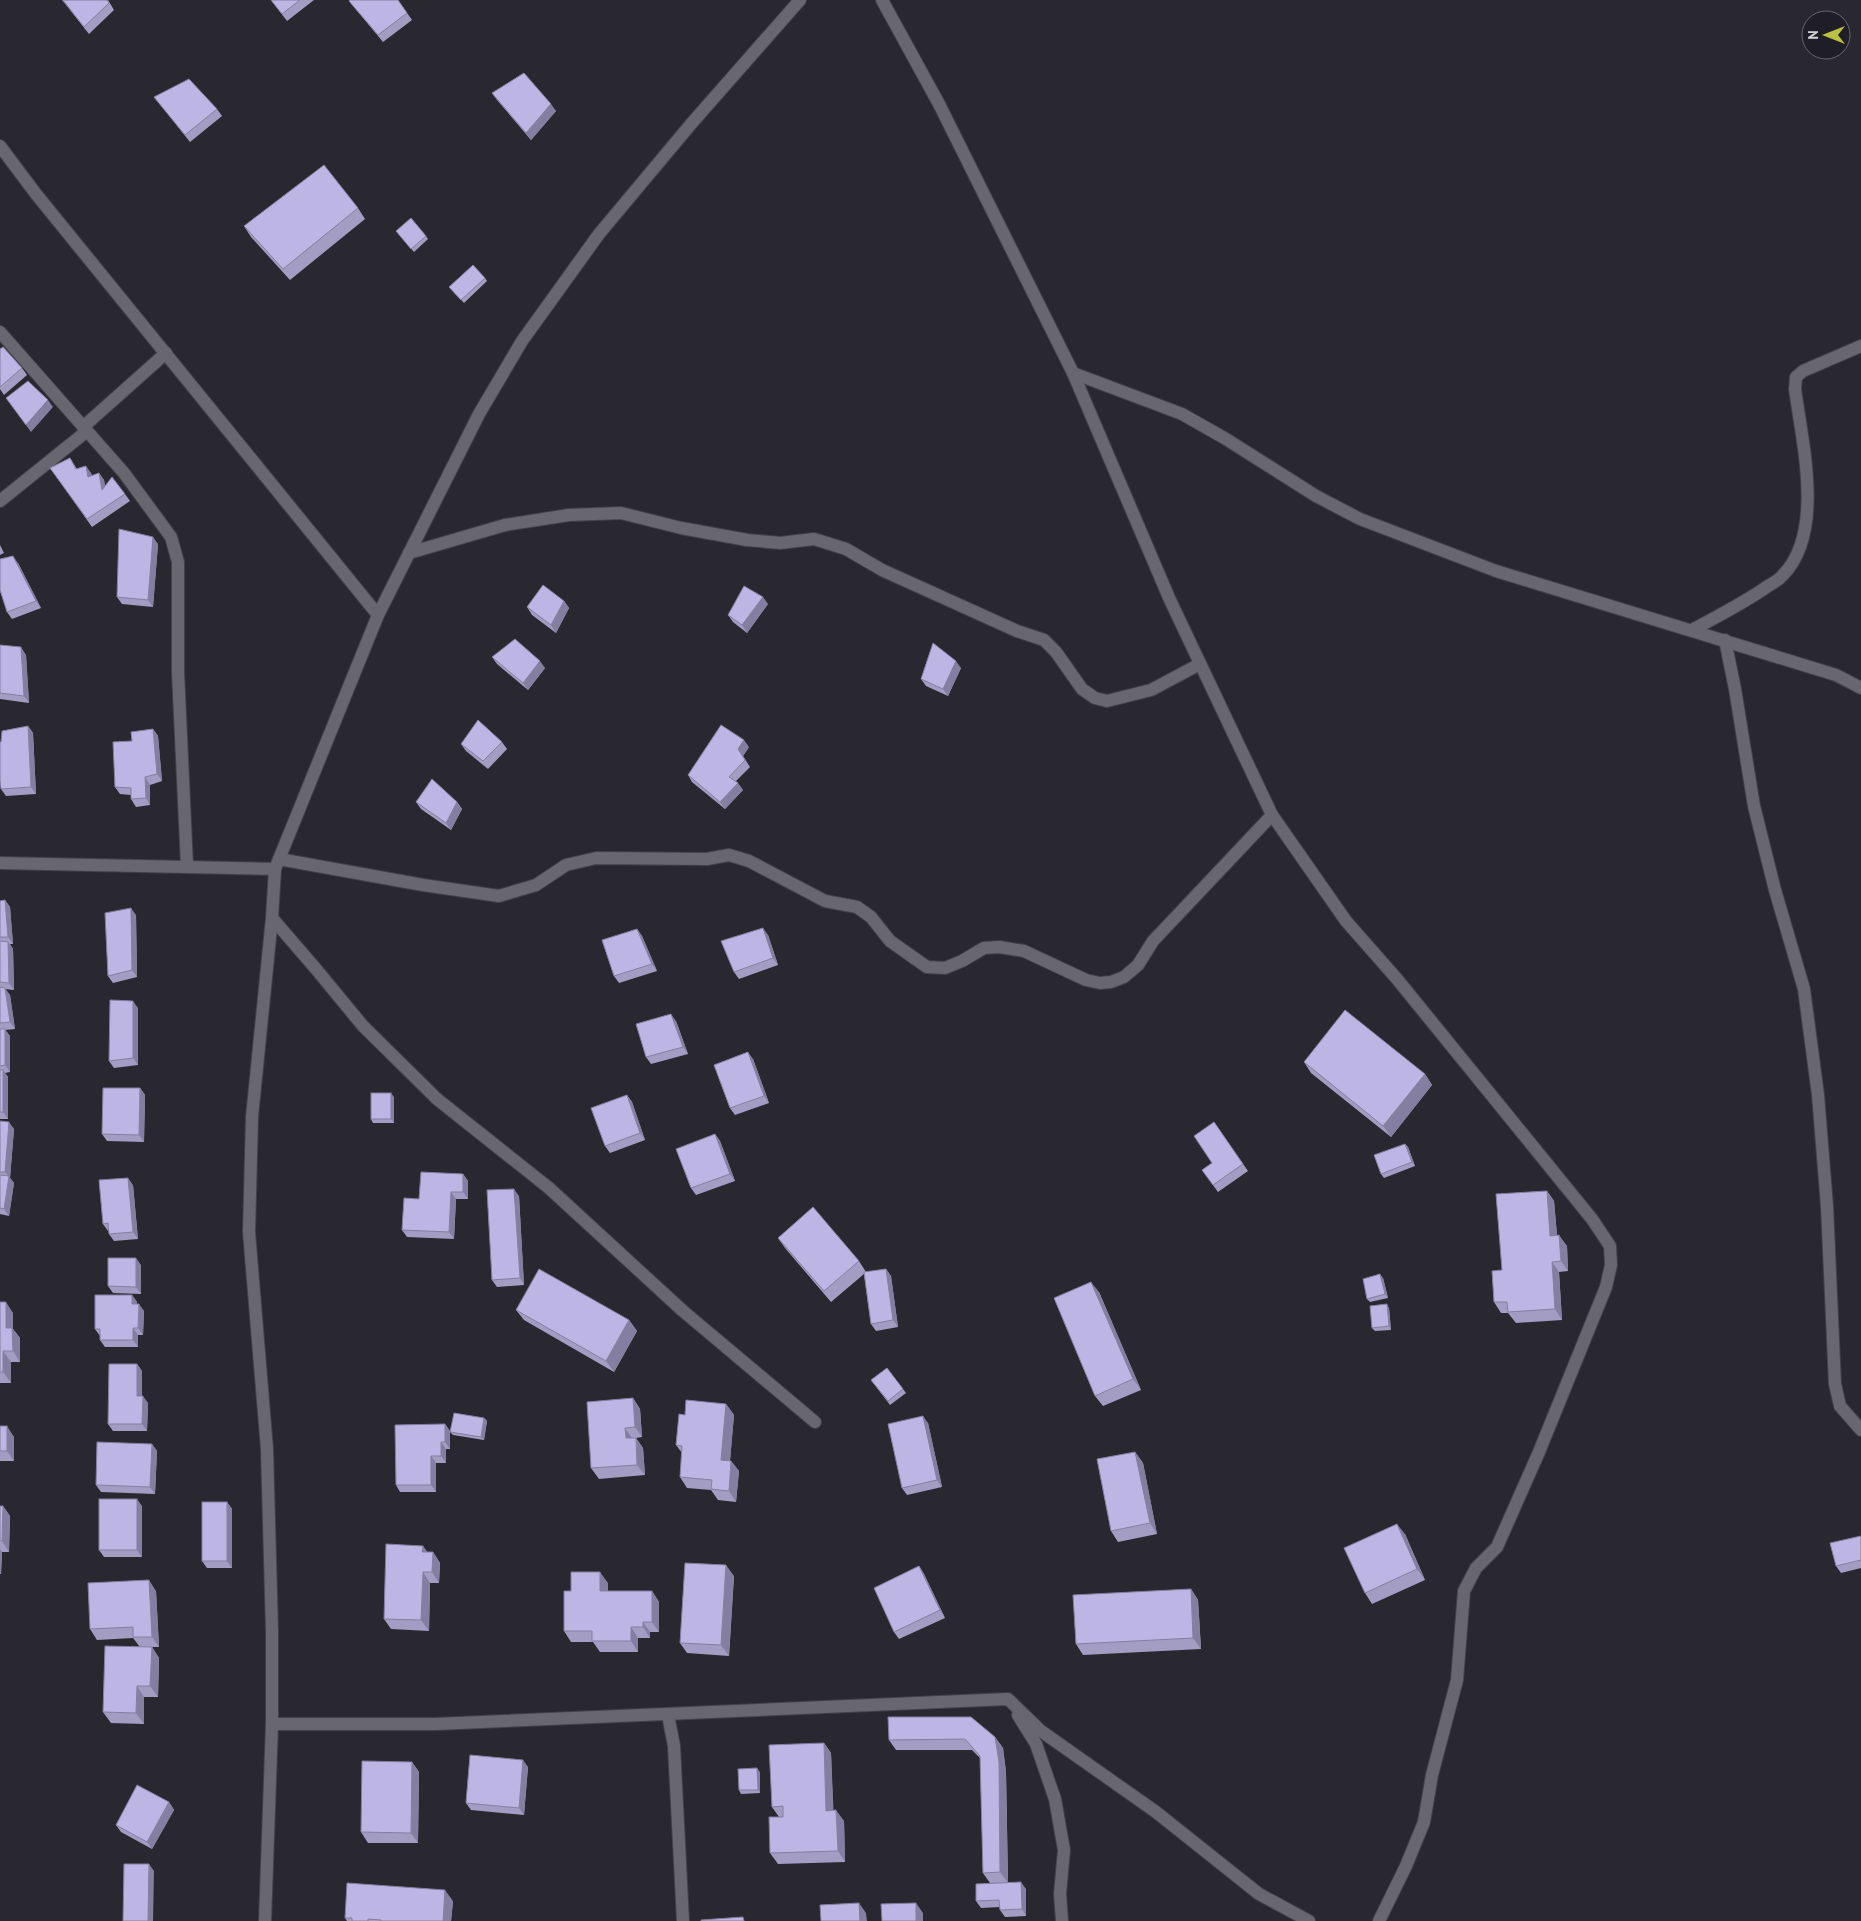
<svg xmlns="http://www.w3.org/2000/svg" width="1861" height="1921" viewBox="0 0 1861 1921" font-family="'PT Sans',sans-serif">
	<rect width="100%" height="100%" fill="#292730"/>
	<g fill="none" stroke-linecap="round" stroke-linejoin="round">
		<g stroke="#434249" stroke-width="14">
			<g id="street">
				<polyline points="882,0 939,104 1073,373 1170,600 1272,815 1346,921 1397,979 1592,1219 1610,1246 1611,1265 1606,1287 1539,1452 1497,1547 1476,1568 1464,1591 1457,1680 1432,1775 1424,1822 1406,1866 1379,1921"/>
				<polyline points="0,146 36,194 378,615"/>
				<polyline points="0,332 124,473 171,537 178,562 178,672 187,866"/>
				<polyline points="1073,373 1182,414 1226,439 1316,496 1360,519 1496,571 1836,675 1861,688"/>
				<polyline points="83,427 166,353"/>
				<polyline points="0,501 87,431"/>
				<polyline points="409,553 505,525 569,515 621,513 681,528 747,540 780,543 814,539 846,549 882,570 1017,631 1044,640 1056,652 1082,689 1095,698 1107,701 1151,690 1200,664"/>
				<path d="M1692 630C1718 616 1744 603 1768 586 1773 583 1779 580 1783 575 1825 532 1802 442 1795 389L1796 377 1803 371 1861 346"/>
				<polyline points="1725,640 1735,689 1754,806 1775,890 1804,989 1818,1095 1827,1206 1835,1384 1840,1406 1861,1430"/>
				<polyline points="279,859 423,885 499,896 536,885 566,865 596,858 707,859 729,855 749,861 825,901 857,907 871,917 890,941 927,967 945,968 962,961 984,948 999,947 1024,951 1086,980 1100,983 1111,982 1124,977 1138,965 1153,941 1272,815"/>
				<polyline points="0,863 275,869 378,615 479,414 522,341 599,234 691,124 800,0"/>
				<polyline points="272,918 316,969 363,1026 437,1099 549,1188 683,1311 815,1422"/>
				<polyline points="668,1715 674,1746 683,1921"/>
				<polyline points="1018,1715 1036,1744 1055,1799 1064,1850 1060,1894 1062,1921"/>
				<polyline points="272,1724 436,1724 1008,1699 1041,1731 1156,1812 1259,1894 1309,1921"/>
				<polyline points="265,1921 272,1724 272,1631 267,1449 249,1232 252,1117 272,918 275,869"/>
			</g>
		</g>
		<use href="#street" stroke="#686770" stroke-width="12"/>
	</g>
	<g fill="#a39dc4">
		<polygon points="62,0 108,0 114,10 89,34"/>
		<polygon points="271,0 314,0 287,21"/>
		<polygon points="398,0 412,20 383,42 349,1"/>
		<polygon points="492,93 556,111 531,140 497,100"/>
		<polygon points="154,97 217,109 222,116 190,142"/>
		<polygon points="358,208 365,219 290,280 251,237 244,226"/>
		<polygon points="396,231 426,236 428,239 414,252"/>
		<polygon points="485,278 487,281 464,303 449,287"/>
		<polygon points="0,349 22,368 27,375 4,395 0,389"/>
		<polygon points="70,458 77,469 91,473 92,476 99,473 104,480 105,486 125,494 130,501 92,527 50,468"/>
		<polygon points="158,544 153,607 122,604 117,597"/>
		<polygon points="0,545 4,553 0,555"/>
		<polygon points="18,563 41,608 12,619 7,612"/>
		<polygon points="564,601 569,608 556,633 532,615 527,607"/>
		<polygon points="768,604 747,633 733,622 728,615"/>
		<polygon points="0,645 26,655 29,703 0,699"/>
		<polygon points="492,657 545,668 528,690 497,664"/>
		<polygon points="961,668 948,696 926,686 921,679"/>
		<polygon points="28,726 33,733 36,794 6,796 1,789"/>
		<polygon points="153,729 158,736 162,781 150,785 150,805 136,807 131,799 131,795 120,794 115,787 132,741"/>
		<polygon points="502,742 507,749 488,769 466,751 461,744"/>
		<polygon points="749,747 743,756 750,767 736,781 743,790 725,809 692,782 688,775"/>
		<polygon points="416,802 457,802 462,809 451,830 421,809"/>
		<polygon points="5,900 10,907 13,944 10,944 13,949 14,990 5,989 10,995 15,1029 5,1030 10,1036 10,1072 5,1073 8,1077 8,1119 0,1119 0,901"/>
		<polygon points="136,915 137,977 113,983 108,976"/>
		<polygon points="637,929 642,936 657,971 619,983 614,976"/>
		<polygon points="768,935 778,965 739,979 734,972"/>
		<polygon points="138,1008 138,1065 114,1068 109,1061"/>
		<polygon points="676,1021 688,1054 651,1064 646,1057"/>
		<polygon points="753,1059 769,1103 735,1115 730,1108"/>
		<polygon points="1304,1062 1425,1074 1432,1085 1391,1137 1311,1073"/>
		<polygon points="140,1088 145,1095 144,1142 107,1141 102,1134"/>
		<polygon points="627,1095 632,1102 645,1140 610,1153 605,1146"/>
		<polygon points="394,1097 394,1123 373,1123 371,1119"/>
		<polygon points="0,1121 14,1129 10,1178 14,1183 9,1216 0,1214"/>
		<polygon points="1214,1122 1248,1171 1218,1192 1202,1170 1212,1163"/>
		<polygon points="715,1134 720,1141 735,1181 696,1195 691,1188"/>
		<polygon points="1405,1144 1408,1147 1415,1166 1384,1178 1381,1174"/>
		<polygon points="463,1174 468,1181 468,1199 456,1199 454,1239 407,1237 402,1230 419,1199"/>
		<polygon points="133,1185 138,1239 114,1241 109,1234 109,1230 108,1231 103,1224"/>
		<polygon points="1547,1191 1554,1201 1557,1235 1567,1246 1568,1271 1559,1272 1562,1320 1516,1323 1508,1313 1501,1313 1494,1302 1502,1270"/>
		<polygon points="519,1196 524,1285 497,1287 492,1280"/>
		<polygon points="778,1238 859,1261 866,1272 886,1269 891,1276 898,1327 876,1331 871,1324 864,1274 831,1302 785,1248"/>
		<polygon points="141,1265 141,1294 113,1293 108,1286"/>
		<polygon points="1383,1278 1388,1298 1370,1302 1367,1299"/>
		<polygon points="1099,1292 1141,1390 1103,1406 1095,1396"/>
		<polygon points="132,1295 137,1302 137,1304 144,1311 143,1335 138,1335 138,1347 105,1347 100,1340 100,1336 95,1329"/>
		<polygon points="0,1302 13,1313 13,1329 20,1338 20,1362 11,1362 11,1383 0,1383"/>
		<polygon points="1389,1308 1391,1330 1375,1331 1372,1328"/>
		<polygon points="516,1310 629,1320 637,1331 614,1372 524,1320"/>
		<polygon points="137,1364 142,1371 142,1396 148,1403 147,1431 113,1431 108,1424"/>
		<polygon points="887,1368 906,1393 890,1405 871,1380"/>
		<polygon points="633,1398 640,1409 642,1437 636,1438 643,1448 645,1475 599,1479 591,1468"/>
		<polygon points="726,1404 734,1415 730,1461 731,1461 739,1471 736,1502 718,1500 711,1490 687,1488 680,1477 682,1453 676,1445 685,1415"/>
		<polygon points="484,1418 487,1421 484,1440 453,1435 450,1432"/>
		<polygon points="928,1423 942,1487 907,1495 902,1488"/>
		<polygon points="445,1424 450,1431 450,1449 446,1449 446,1463 436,1463 436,1492 400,1492 396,1485"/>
		<polygon points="0,1426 14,1437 14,1461 0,1461"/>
		<polygon points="152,1444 157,1451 155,1494 101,1492 96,1485"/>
		<polygon points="1135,1452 1143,1463 1157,1534 1118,1542 1111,1531"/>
		<polygon points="227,1502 232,1509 232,1568 207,1568 202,1561"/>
		<polygon points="0,1506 3,1506 10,1516 9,1552 2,1552 1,1574 0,1574"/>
		<polygon points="142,1506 142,1557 104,1557 99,1550"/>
		<polygon points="1405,1534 1425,1580 1372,1604 1365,1593"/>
		<polygon points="1861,1536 1861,1568 1841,1573 1836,1566"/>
		<polygon points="423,1546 427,1552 433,1552 440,1563 439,1583 430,1583 429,1631 391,1629 384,1619"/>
		<polygon points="919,1566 924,1574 945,1618 899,1639 894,1632"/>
		<polygon points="734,1576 729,1656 687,1653 680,1643"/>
		<polygon points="608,1583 608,1591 652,1591 659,1602 659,1632 650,1632 650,1638 638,1638 638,1652 600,1652 593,1642 571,1642 564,1631 571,1591"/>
		<polygon points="1191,1589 1198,1600 1201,1649 1083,1655 1076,1644"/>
		<polygon points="156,1591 159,1647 152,1647 159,1658 158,1697 144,1697 144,1724 111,1723 103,1712 140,1647 133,1638 97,1640 90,1629"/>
		<polygon points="995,1737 1003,1748 1006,1772 1008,1882 1026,1889 1026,1916 1005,1917 1000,1910 1000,1907 981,1908 976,1901 990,1883 983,1873 980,1758 972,1750 896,1750 889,1740"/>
		<polygon points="824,1743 831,1753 833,1810 844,1821 845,1862 778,1864 770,1853 779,1817 772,1807"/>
		<polygon points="412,1762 419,1772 418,1843 368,1843 361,1832"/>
		<polygon points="528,1767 524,1815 471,1810 466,1803"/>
		<polygon points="760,1772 760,1793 741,1794 739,1790"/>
		<polygon points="169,1802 174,1810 152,1849 121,1832 116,1825"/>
		<polygon points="453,1901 451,1921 347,1921 345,1918"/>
	</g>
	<g fill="#847fa0">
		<polygon points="551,104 556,111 531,140 526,133"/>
		<polygon points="48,400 53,407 31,432 26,425"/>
		<polygon points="86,466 91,473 93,484 88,477"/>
		<polygon points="99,473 104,480 107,497 102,490"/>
		<polygon points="153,537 158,544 153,607 148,600"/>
		<polygon points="13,556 18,563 41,608 36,601"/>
		<polygon points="763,597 768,604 747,633 742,625"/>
		<polygon points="564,601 569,608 556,633 551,625"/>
		<polygon points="21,647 26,655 29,703 24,696"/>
		<polygon points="540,661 545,668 528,690 523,683"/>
		<polygon points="956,661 961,668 948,696 943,689"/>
		<polygon points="28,726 33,733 36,794 31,787"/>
		<polygon points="153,729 158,736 162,781 157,774"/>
		<polygon points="744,740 749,747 743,756 750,767 738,749"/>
		<polygon points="145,777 150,785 150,805 146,798"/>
		<polygon points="738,783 743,790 725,809 720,802"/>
		<polygon points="457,802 462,809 451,830 446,823"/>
		<polygon points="5,900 10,907 13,944 8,937"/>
		<polygon points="131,908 136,915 137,977 132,970"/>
		<polygon points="763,928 768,935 778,965 773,958"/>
		<polygon points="637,929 642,936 657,971 652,964"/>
		<polygon points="8,942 13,949 14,990 9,983"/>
		<polygon points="5,988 10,995 15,1029 10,1022"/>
		<polygon points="133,1001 138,1008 138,1065 133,1058"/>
		<polygon points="671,1014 676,1021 688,1054 683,1047"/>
		<polygon points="5,1029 10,1036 10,1072 5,1065"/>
		<polygon points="748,1052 753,1059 769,1103 764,1096"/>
		<polygon points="3,1070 8,1077 8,1119 3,1112"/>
		<polygon points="1425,1074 1432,1085 1391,1137 1383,1126"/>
		<polygon points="140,1088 145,1095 144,1142 139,1135"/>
		<polygon points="391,1093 394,1097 394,1123 391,1119"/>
		<polygon points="627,1095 632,1102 645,1140 640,1133"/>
		<polygon points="9,1122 14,1129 10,1178 14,1183 9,1216 4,1209 9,1177 5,1172"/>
		<polygon points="715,1134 720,1141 735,1181 730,1174"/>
		<polygon points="1405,1144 1408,1147 1415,1166 1412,1162"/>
		<polygon points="463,1174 468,1181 468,1199 463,1192"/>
		<polygon points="128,1178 133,1185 138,1239 133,1232"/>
		<polygon points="514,1189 519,1196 524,1285 520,1278"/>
		<polygon points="1547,1191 1554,1201 1558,1247 1550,1236"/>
		<polygon points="451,1192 456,1199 454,1239 449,1232"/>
		<polygon points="1559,1235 1567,1246 1568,1271 1561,1261"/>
		<polygon points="136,1258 141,1265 141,1294 136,1287"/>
		<polygon points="1552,1262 1559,1272 1562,1320 1555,1309"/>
		<polygon points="886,1269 891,1276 898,1327 893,1320"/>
		<polygon points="1380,1274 1383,1278 1388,1298 1385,1294"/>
		<polygon points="1091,1282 1099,1292 1141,1390 1133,1379"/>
		<polygon points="132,1295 137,1302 137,1311 132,1304"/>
		<polygon points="6,1302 13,1313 13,1329 20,1338 20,1362 13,1351 6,1328"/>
		<polygon points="139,1304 144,1311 143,1335 138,1328"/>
		<polygon points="1387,1304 1389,1308 1391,1330 1389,1326"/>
		<polygon points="629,1320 637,1331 614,1372 606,1361"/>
		<polygon points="133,1328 138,1335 138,1347 133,1340"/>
		<polygon points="3,1351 11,1362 11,1383 3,1372"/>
		<polygon points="137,1364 142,1371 142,1403 137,1396"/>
		<polygon points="143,1396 148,1403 147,1431 142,1424"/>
		<polygon points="633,1398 640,1409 642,1437 635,1427"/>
		<polygon points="726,1404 734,1415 729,1471 721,1460"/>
		<polygon points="923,1416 928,1423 942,1487 937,1480"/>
		<polygon points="484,1418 487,1421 484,1440 481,1437"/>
		<polygon points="445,1424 450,1431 450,1449 445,1442"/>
		<polygon points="7,1426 14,1437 14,1461 7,1451"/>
		<polygon points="625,1428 632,1438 626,1438"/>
		<polygon points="636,1438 643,1448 645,1475 637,1465"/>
		<polygon points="441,1442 446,1449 446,1463 441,1456"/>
		<polygon points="152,1444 157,1451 155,1494 150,1487"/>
		<polygon points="1135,1452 1143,1463 1157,1534 1150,1523"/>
		<polygon points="431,1456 436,1463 436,1492 431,1485"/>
		<polygon points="731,1461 739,1471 736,1502 729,1491"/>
		<polygon points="137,1499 142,1506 142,1557 137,1550"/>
		<polygon points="227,1502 232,1509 232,1568 227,1561"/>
		<polygon points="3,1506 10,1516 9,1552 2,1541"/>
		<polygon points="1397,1524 1405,1534 1425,1580 1417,1569"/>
		<polygon points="423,1546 430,1556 422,1552"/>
		<polygon points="0,1549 2,1552 1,1574 0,1572"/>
		<polygon points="433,1552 440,1563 439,1583 432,1572"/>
		<polygon points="726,1565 734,1576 729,1656 721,1645"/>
		<polygon points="919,1566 924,1574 945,1618 940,1610"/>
		<polygon points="423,1572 430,1583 429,1631 421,1620"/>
		<polygon points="600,1572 608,1583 608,1602 600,1591"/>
		<polygon points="149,1580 156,1591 159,1647 152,1637"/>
		<polygon points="1191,1589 1198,1600 1201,1649 1193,1638"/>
		<polygon points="652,1591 659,1602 659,1632 652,1622"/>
		<polygon points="643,1622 650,1632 650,1638 643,1627"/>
		<polygon points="631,1627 638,1638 638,1652 631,1641"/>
		<polygon points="152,1647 159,1658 158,1697 150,1686"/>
		<polygon points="137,1686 144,1697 144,1724 136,1713"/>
		<polygon points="995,1737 1003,1748 1006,1772 1008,1883 1000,1872"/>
		<polygon points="824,1743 831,1753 834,1821 826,1811"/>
		<polygon points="523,1760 528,1767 524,1815 519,1808"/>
		<polygon points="412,1762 419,1772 418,1843 411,1833"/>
		<polygon points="757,1768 760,1772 760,1793 758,1790"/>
		<polygon points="169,1802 174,1810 152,1849 147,1842"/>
		<polygon points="836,1810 844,1821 845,1862 838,1851"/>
		<polygon points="149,1864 154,1871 153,1921 148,1921"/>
		<polygon points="1021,1882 1026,1889 1026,1916 1022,1909"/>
		<polygon points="445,1890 453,1901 451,1921 443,1921"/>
		<polygon points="859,1903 866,1913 867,1921 860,1921"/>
		<polygon points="916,1903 923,1913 923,1921 916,1921"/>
	</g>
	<g fill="#bdb6e4" stroke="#847fa0">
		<polygon points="63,0 107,0 109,3 84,27"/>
		<polygon points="271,0 300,0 282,14"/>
		<polygon points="350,0 398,0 407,13 378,35 349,1"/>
		<polygon points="524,73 551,104 526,133 492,93"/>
		<polygon points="189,79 217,109 185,135 154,97"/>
		<polygon points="324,165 358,208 283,269 244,226"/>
		<polygon points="411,218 426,236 411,249 396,231"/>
		<polygon points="473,265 485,278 461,300 449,287"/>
		<polygon points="3,347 22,368 0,387 0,349"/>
		<polygon points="28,381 48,400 26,425 6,398"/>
		<polygon points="70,458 76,469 86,466 88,477 99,473 102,490 112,477 125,494 87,519 50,468"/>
		<polygon points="119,529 153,537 148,600 117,597"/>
		<polygon points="13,556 36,601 7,612 0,590 0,559"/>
		<polygon points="543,585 564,601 551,625 527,607"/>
		<polygon points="744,586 763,597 742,625 728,615"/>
		<polygon points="515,639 540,661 523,683 492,657"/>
		<polygon points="933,643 956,661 943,689 921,679"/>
		<polygon points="0,645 21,647 24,696 0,693"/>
		<polygon points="478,720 502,742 483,761 461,744"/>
		<polygon points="721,725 744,740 738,749 745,760 729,777 738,783 720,802 688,775"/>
		<polygon points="28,726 31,787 1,789 0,781 0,742 1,742 2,731"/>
		<polygon points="153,729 157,774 145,777 146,798 131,799 131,788 115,787 113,742 132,741 131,732"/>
		<polygon points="432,779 457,802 446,823 416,802"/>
		<polygon points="5,900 8,937 0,937 0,901"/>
		<polygon points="131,908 132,970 108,976 105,913"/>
		<polygon points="763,928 773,958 734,972 721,941"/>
		<polygon points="637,929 652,964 614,976 602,940"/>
		<polygon points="0,941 8,942 9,983 0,982"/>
		<polygon points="0,987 5,988 10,1022 0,1023"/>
		<polygon points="110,1000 133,1001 133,1058 109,1061"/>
		<polygon points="1345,1010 1425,1074 1383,1126 1304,1062"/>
		<polygon points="671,1014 683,1047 646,1057 636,1024"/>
		<polygon points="0,1029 5,1029 5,1065 0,1066"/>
		<polygon points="748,1052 764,1096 730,1108 714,1065"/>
		<rect x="0" y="1070" width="3" height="42"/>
		<polygon points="103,1088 140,1088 139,1135 102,1134"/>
		<rect x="371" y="1093" width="20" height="26"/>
		<polygon points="627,1095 640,1133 605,1146 591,1108"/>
		<polygon points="0,1121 9,1122 5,1172 0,1172"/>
		<polygon points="1214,1122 1243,1164 1213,1185 1202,1170 1212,1163 1194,1136"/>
		<polygon points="715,1134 730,1174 691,1188 676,1149"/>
		<polygon points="1405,1144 1412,1162 1381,1174 1374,1155"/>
		<polygon points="421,1172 463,1174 463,1192 451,1192 449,1232 402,1230 404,1198 419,1199"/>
		<polygon points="0,1175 9,1176 4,1209 0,1208"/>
		<polygon points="128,1178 133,1232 109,1234 108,1223 103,1224 99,1180"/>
		<polygon points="514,1189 520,1278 492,1280 487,1190"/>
		<polygon points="1547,1191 1550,1236 1559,1235 1561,1261 1552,1262 1555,1309 1508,1312 1507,1302 1494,1302 1492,1271 1502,1270 1496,1194"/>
		<polygon points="813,1207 859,1261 824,1291 778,1238"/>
		<polygon points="108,1258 136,1258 136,1287 108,1286"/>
		<polygon points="539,1269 629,1320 606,1361 516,1310"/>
		<polygon points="886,1269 893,1320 871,1324 864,1272"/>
		<polygon points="1380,1274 1385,1294 1367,1299 1363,1279"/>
		<polygon points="1091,1282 1133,1379 1095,1396 1054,1298"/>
		<polygon points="95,1295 132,1295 132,1304 139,1304 138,1328 133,1328 133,1340 100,1340 100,1329 95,1329"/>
		<polygon points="0,1302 6,1302 6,1328 12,1328 13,1351 3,1351 3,1372 0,1372"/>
		<polygon points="1387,1304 1389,1326 1372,1328 1370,1306"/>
		<polygon points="109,1364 137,1364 137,1396 143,1396 142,1424 108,1424"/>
		<polygon points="887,1368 903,1389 888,1401 871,1380"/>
		<polygon points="633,1398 635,1427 625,1428 626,1438 636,1438 637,1465 591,1468 587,1402"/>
		<polygon points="686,1400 726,1404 721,1460 731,1461 729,1491 711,1489 712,1480 680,1477 682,1446 676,1445 679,1414 685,1415"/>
		<polygon points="454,1413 484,1418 481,1437 450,1432"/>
		<polygon points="923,1416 937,1480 902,1488 888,1424"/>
		<polygon points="445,1424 445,1442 441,1442 441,1456 431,1456 431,1485 396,1485 395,1425"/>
		<rect x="0" y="1426" width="7" height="25"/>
		<polygon points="97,1442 152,1444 150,1487 96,1485"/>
		<polygon points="1135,1452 1150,1523 1111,1531 1097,1459"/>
		<rect x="99" y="1499" width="38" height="51"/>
		<rect x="202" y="1502" width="25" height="59"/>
		<polygon points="0,1506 3,1506 2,1541 0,1541"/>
		<polygon points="1397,1524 1417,1569 1365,1593 1344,1548"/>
		<polygon points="1861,1536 1861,1560 1836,1566 1830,1543"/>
		<polygon points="386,1544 423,1546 422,1552 433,1552 432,1572 423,1572 421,1620 384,1619"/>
		<polygon points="685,1563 726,1565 721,1645 680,1643"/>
		<polygon points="919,1566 940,1610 894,1632 874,1588"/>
		<polygon points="571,1572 600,1572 600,1591 652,1591 652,1622 643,1622 643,1627 631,1627 631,1641 592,1641 592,1631 564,1631 564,1591 571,1591"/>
		<polygon points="149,1580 152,1637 133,1637 133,1627 90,1629 88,1583"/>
		<polygon points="1191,1589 1193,1638 1076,1644 1073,1595"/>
		<polygon points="105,1646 152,1647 150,1686 137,1686 136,1713 103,1712"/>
		<polygon points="888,1717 971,1717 995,1737 999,1762 1000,1872 983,1873 980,1756 965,1739 889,1740"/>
		<polygon points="824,1743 826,1811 836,1810 838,1851 770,1853 769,1817 783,1817 783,1806 772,1807 769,1745"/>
		<polygon points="470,1755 523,1760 519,1808 466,1803"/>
		<polygon points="362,1761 412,1762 411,1833 361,1832"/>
		<polygon points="757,1768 758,1790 739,1790 738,1769"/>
		<polygon points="137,1785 169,1802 147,1842 116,1825"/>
		<polygon points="124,1864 149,1864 148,1921 123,1921"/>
		<polygon points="1021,1882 1022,1909 1000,1910 999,1900 976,1901 976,1884"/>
		<polygon points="347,1883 445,1890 443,1921 381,1921 381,1920 368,1919 368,1921 352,1921 352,1918 345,1918"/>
		<polygon points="859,1903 860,1921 821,1921 820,1905"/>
		<polygon points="916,1903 916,1921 882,1921 881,1904"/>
		<polygon points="743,1917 744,1921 701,1921 701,1920"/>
	</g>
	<g transform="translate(1826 35) rotate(270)"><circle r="24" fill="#1f1e26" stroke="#66666c"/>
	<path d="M0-4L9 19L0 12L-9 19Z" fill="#bbc044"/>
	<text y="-8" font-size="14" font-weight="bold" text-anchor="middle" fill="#d1d1d6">N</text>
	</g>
</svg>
